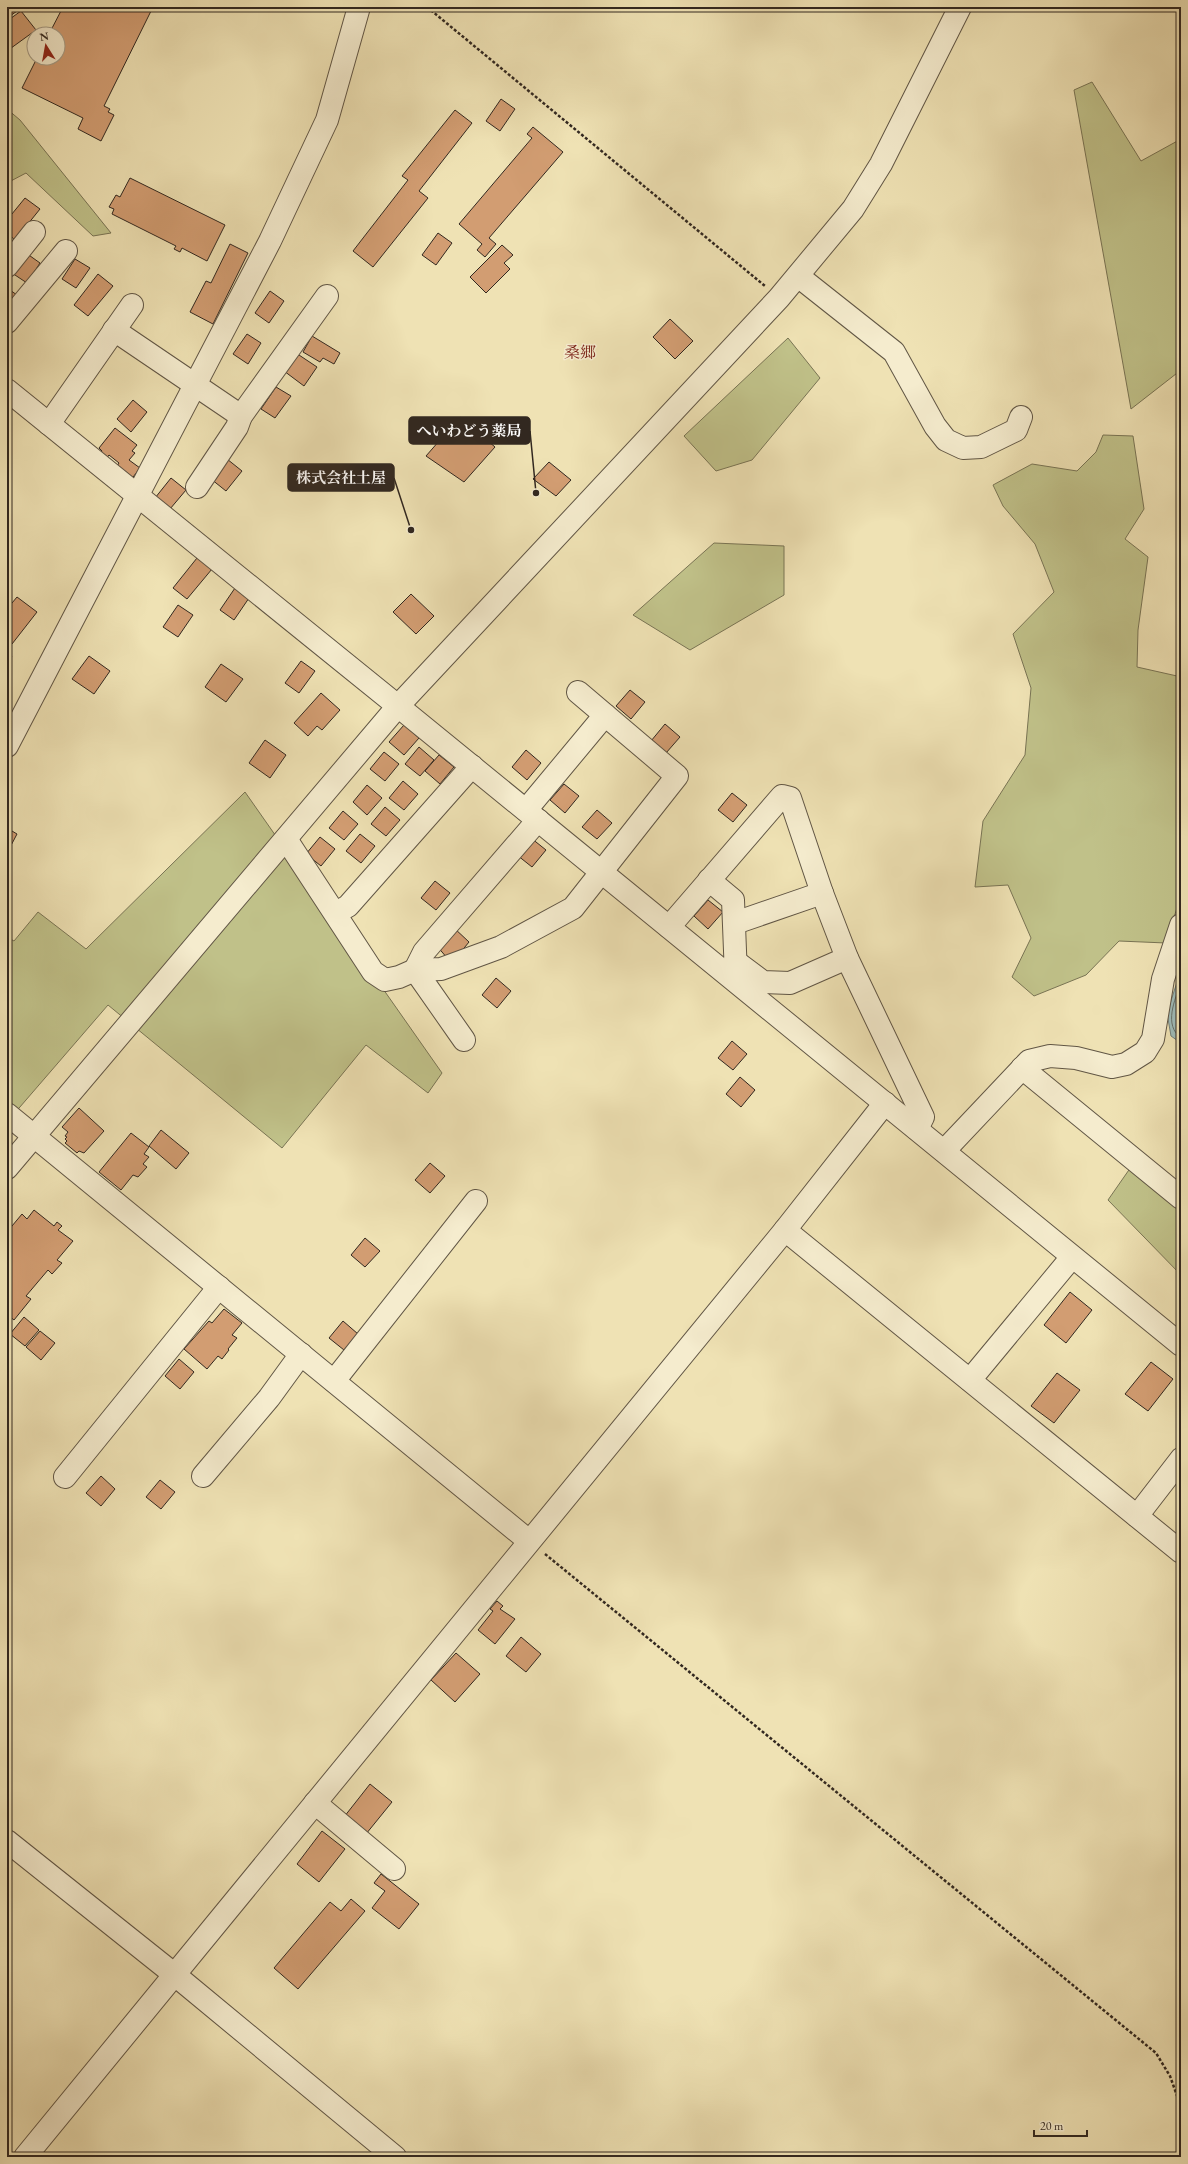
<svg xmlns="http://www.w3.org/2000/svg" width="1188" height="2164" viewBox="0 0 1188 2164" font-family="'EB Garamond','Noto Serif JP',serif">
	<rect width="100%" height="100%" fill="#efe2b4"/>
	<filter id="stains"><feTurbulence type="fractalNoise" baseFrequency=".005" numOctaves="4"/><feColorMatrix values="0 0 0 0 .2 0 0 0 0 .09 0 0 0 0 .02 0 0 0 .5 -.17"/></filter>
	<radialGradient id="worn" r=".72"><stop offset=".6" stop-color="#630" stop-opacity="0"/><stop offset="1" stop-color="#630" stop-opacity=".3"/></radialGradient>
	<g fill="#c0c189" stroke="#797454">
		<polygon points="1092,82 1141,161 1181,139 1181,370 1131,409 1074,90"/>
		<polygon points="7,109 20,120 111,233 93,236 26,173 7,183"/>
		<polygon points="788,338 820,378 752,460 716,471 684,436"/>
		<polygon points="1103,435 1133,436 1144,509 1125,539 1148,557 1138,630 1137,667 1177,676 1181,674 1181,895 1166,943 1119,941 1086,975 1034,996 1012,977 1031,938 1008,885 975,887 983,821 1025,755 1031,688 1013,634 1054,592 1035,544 1003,506 993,485 1032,464 1077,471 1096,452"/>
		<polygon points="714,543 784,546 784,595 690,650 633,615"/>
		<polygon points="245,792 442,1073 428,1093 366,1045 282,1148 108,1005 7,1122 7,937 14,941 38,912 86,949"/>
		<polygon points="1140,1154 1181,1192 1181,1275 1108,1200"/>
	</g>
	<polygon fill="#9fbbb8" stroke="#73807b" points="1181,970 1181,1043 1171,1036 1167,1013"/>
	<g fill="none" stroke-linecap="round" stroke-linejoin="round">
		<path stroke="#68726c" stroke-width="1" d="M1181 982C1175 1000 1163 1025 1181 1038"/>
	</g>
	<g fill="#d29d72" stroke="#322820">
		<polygon points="7,7 23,7 7,18"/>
		<polygon points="63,7 153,7 104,106 110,109 108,112 114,115 101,141 78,129 83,118 22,88 37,58 58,58 58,34 49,34"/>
		<polygon points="21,11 36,30 7,51 7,21"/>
		<polygon points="501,99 515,109 500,131 486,121"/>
		<polygon points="455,110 472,123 419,191 428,198 373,267 353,251 408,180 402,176"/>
		<polygon points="533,127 563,152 489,238 496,244 485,257 477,250 482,244 459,224 532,138 527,134"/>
		<polygon points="130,178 225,225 207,261 182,248 180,252 174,249 176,246 112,214 114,209 109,207 116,195 120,197"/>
		<polygon points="25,198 40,209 15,240 7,233 7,220"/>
		<polygon points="438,233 452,243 436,265 422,255"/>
		<polygon points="230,244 248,253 213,324 190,312 206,281 211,283"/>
		<polygon points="502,245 513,255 504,263 510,269 486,293 470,277"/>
		<polygon points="26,253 40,263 27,283 12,273"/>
		<polygon points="75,259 90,268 76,288 62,279"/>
		<polygon points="98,274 113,286 88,316 74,305"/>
		<polygon points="7,288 17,295 7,310"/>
		<polygon points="270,291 284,301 269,323 255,313"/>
		<polygon points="670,319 693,341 675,359 653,337"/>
		<polygon points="247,334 261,343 248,364 233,354"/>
		<polygon points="312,336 340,353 334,364 323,358 320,362 303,352"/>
		<polygon points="296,353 317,367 304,386 284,371"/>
		<polygon points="276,387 291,396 275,418 261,409"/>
		<polygon points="133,400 147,412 131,432 117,419"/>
		<polygon points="460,417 495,447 464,482 426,456"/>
		<polygon points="115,428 137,445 132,451 135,453 129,460 140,468 130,481 115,469 119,463 109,455 106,459 100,454 102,451 99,448"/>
		<polygon points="227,459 242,471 226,491 211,479"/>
		<polygon points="549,462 571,480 556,496 533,479"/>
		<polygon points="171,478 186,490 170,509 155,498"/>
		<polygon points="197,558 212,569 187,599 173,588"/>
		<polygon points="235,588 249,598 234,620 220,610"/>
		<polygon points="411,594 434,616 416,634 393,612"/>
		<polygon points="17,597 37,612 12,644 7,641 7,609"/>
		<polygon points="178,605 193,615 178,637 163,627"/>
		<polygon points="7,652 12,656 8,661 11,664 7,670"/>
		<polygon points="89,656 110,671 94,694 72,679"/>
		<polygon points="301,661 315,671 299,693 285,683"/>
		<polygon points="221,664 243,679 226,702 205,687"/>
		<polygon points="630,690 645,702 631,719 616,706"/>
		<polygon points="321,693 340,710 322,730 317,726 308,736 294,723"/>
		<polygon points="665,724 680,737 666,753 651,741"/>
		<polygon points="404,725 419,738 404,755 389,742"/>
		<polygon points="265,740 286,755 270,778 249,763"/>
		<polygon points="419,747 434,760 420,776 405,764"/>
		<polygon points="526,750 541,763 527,780 512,767"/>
		<polygon points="384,752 399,764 385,781 370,769"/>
		<polygon points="439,755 454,767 440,784 425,771"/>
		<polygon points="403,781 418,794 404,810 389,798"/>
		<polygon points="564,784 579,796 565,813 550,800"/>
		<polygon points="367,785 382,798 367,815 353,802"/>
		<polygon points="732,793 747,805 733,822 718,810"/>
		<polygon points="385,807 400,820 386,836 371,824"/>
		<polygon points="597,810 612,823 597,839 582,827"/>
		<polygon points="343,811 358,824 344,840 329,828"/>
		<polygon points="7,828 17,834 7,853"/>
		<polygon points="360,834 375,846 361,863 346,851"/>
		<polygon points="320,837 335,849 321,866 306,854"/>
		<polygon points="531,838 546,850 532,867 517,855"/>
		<polygon points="435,881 450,893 436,910 421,898"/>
		<polygon points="708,900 723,912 708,929 694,916"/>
		<polygon points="453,927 469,942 460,953 448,959 436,945"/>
		<polygon points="496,978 511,991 497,1008 482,995"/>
		<polygon points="732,1041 747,1054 733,1070 718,1058"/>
		<polygon points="740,1077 755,1090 741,1107 726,1094"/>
		<polygon points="79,1108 104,1131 84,1153 79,1151 77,1153 65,1143 67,1141 65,1139 67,1137 65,1136 68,1132 62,1127"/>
		<polygon points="161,1130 189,1153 176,1169 149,1146"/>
		<polygon points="131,1133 149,1147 144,1154 149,1157 143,1164 147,1167 138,1177 133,1175 121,1190 99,1172"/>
		<polygon points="430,1163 445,1176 430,1193 415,1180"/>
		<polygon points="34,1210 54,1226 57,1222 62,1226 58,1230 73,1241 57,1260 62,1263 52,1274 48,1270 26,1296 31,1299 14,1320 9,1316 7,1319 7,1232 22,1214 27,1219"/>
		<polygon points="365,1238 380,1251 365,1267 351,1255"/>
		<polygon points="1070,1292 1092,1310 1066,1343 1044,1325"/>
		<polygon points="224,1309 242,1323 232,1335 237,1338 228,1349 229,1350 222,1359 218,1356 207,1369 184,1349 209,1321 212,1323"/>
		<polygon points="24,1317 39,1330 25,1346 10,1334"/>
		<polygon points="343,1321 358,1334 344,1350 329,1338"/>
		<polygon points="40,1331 55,1343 41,1360 26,1347"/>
		<polygon points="179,1359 194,1372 180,1389 165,1376"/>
		<polygon points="1151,1362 1173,1379 1148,1411 1125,1394"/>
		<polygon points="1057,1373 1080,1390 1054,1423 1031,1406"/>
		<polygon points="101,1476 115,1489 101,1506 86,1493"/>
		<polygon points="160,1480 175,1492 161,1509 146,1497"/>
		<polygon points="497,1601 503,1606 500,1609 515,1619 495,1644 478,1630 493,1611 490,1609"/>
		<polygon points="521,1637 541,1654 526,1672 506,1656"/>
		<polygon points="456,1653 480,1674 455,1702 431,1680"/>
		<polygon points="370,1784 392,1802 366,1834 344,1817"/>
		<polygon points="322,1831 345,1849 319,1882 297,1864"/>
		<polygon points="381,1874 419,1904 399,1929 372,1908 385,1891 374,1883"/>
		<polygon points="351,1899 365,1911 298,1989 274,1968 330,1902 341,1911"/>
	</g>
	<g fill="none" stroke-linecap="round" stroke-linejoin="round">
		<g stroke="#615645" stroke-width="24">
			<g id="minor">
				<polyline points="7,266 34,232"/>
				<polyline points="798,276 894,352 935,426 946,440 963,448 981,447 1016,430 1021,417"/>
				<polyline points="7,322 66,251"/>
				<polyline points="114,330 241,416"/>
				<polyline points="7,390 404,711 1181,1345"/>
				<polyline points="49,424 132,305"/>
				<polyline points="197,487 237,427 241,416 327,296"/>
				<polyline points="7,746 270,241 327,120 359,7"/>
				<polyline points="526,810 605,715"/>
				<polyline points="286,839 373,972 385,980 399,977 415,970 441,969 501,947 573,908 677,776 578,692"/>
				<polyline points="709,880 733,900 736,976"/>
				<polyline points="336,913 348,906 472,766"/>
				<polyline points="735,923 822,893"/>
				<polyline points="669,927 782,796 790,798 822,893 847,958 923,1117 917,1129"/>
				<polyline points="735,961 763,982 790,983 847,958"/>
				<polyline points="464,1040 415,970 424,952 538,820"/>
				<polyline points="1022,1068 1181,1198"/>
				<polyline points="7,1114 529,1541"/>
				<polyline points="944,1151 1029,1061 1050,1056 1076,1058 1112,1067 1126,1064 1145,1052 1153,1039 1163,979 1181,925"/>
				<polyline points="7,1168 398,706 779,298 853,209 881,164 960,7"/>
				<polyline points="785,1230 1181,1552"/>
				<polyline points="970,1380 1072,1257"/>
				<polyline points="334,1381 476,1201"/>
				<polyline points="203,1476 269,1398 301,1354"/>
				<polyline points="65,1477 219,1287"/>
				<polyline points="1137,1516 1181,1459"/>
				<polyline points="315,1803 394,1869"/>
				<polyline points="7,1841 175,1975 395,2157"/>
				<polyline points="25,2157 785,1230 885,1103"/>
			</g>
		</g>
		<g stroke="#322820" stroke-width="2.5" stroke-dasharray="3 2" stroke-linecap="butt">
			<polyline points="427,7 765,286"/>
			<polyline points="545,1554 1156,2053 1170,2076 1181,2107"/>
		</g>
		<use href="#minor" stroke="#f5ecce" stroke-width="22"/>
	</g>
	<g text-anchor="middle" stroke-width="3" stroke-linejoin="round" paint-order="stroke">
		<g font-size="16" fill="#7a1f14" stroke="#f5ecce">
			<text x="580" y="358">桑郷</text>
		</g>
	</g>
	<path fill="none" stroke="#322820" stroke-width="1.5" d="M536 493L530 431M411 530L394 478"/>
	<g fill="#322820" stroke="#f5ecce" stroke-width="1.5">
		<circle cx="536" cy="493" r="4"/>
		<circle cx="411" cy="530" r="4"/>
	</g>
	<g fill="#322820" stroke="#322820" stroke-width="1.5">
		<rect x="409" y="417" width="121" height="27" rx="4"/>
		<rect x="288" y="464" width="106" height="27" rx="4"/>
	</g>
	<g font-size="15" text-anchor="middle" font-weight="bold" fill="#fff">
		<text x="469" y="436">へいわどう薬局</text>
		<text x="341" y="483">株式会社土屋</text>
	</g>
	<rect width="1188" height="2164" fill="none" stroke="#efe2b4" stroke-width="24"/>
	<rect x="8" y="8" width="1172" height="2148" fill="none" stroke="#322820" stroke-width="2"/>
	<rect x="12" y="12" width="1164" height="2140" fill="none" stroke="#322820"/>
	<g transform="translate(46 46) rotate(349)"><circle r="19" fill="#f5ecce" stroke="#a79e88"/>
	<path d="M0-3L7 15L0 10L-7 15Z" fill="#8f2418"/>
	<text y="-6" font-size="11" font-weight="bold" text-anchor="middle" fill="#322820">N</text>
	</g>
	<path d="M1034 2130v6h53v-6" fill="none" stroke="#322820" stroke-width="2"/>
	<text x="1040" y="2130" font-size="12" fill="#322820" stroke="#f5ecce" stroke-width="3" paint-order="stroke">20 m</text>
	<rect width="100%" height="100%" filter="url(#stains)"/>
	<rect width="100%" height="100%" fill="url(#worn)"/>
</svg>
